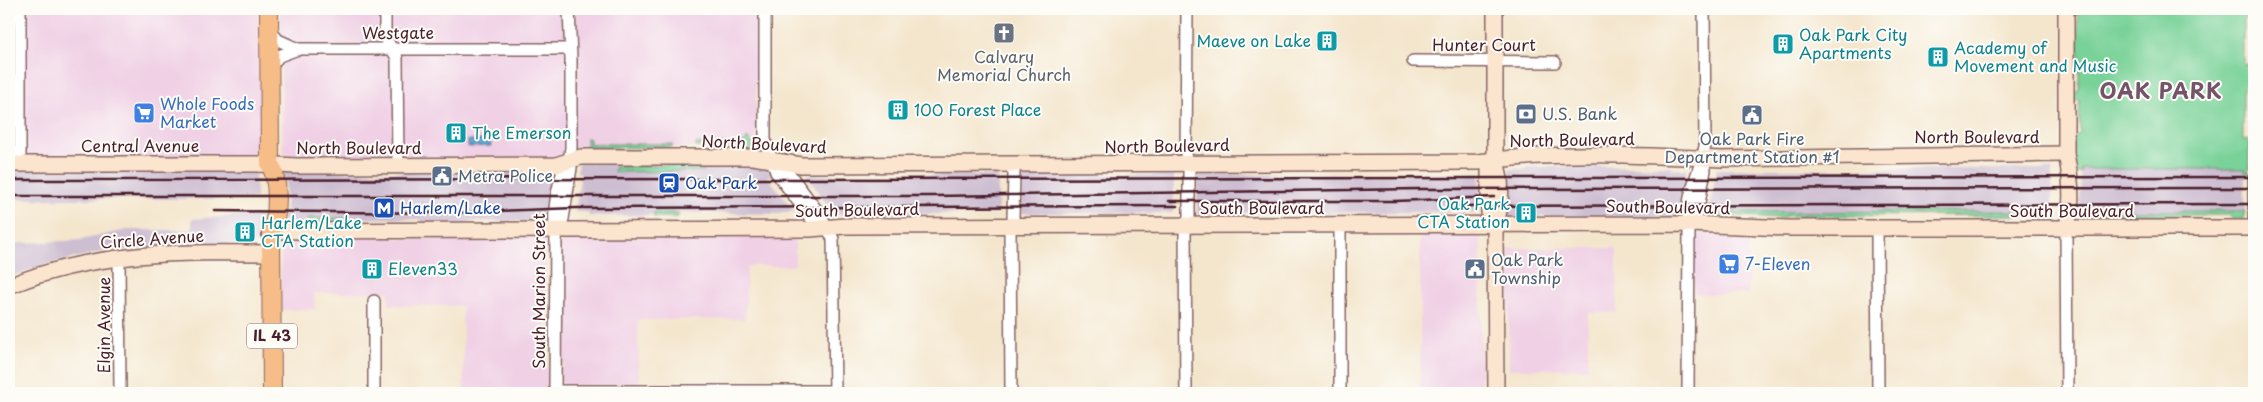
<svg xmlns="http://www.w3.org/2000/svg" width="2263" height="402" viewBox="0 0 2263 402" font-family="'Playpen Sans',sans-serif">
	<rect width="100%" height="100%" fill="#fdfcf7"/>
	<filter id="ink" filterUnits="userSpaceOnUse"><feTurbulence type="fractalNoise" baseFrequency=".02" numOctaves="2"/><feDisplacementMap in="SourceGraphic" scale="10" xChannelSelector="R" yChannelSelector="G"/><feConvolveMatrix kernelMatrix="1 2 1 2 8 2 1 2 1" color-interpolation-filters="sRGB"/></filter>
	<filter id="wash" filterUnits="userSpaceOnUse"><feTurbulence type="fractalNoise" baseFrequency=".0096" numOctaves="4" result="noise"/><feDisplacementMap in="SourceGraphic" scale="20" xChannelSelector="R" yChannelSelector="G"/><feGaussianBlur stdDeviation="1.12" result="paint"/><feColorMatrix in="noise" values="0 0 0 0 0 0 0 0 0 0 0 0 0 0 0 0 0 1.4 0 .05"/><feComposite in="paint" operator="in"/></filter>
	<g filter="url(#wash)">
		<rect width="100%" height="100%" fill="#f4e6cd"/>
		<g fill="#f0d0e5">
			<polygon points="9,9 259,9 261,161 9,161"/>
			<polygon points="280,9 756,9 756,144 752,151 741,153 745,147 577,148 558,159 361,160 289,158 283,153"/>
			<polygon points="1703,232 1749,234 1748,294 1694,294 1693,246 1695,239"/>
			<polygon points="583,234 588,238 795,236 795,266 747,266 745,319 638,320 639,384 568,386 560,382 560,371 563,367 562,261 559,257 562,236"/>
			<rect x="1420" y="235" width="61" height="158"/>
			<polygon points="392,236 395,239 440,239 443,236 544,236 549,247 546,251 547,368 549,372 549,393 464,393 462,306 389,305 389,292 314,293 315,309 281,310 281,247 285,239"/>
			<polygon points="1509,248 1617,248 1617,313 1588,313 1588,369 1509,369"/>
		</g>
		<g fill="#cebed2">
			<polygon points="579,163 763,165 772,176 767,176 795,212 781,212 780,214 654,212 654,215 589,216 588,212 575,212 581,173 577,172"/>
			<polygon points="1672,166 1672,169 1687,169 1679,208 1684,209 1677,217 1541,216 1534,219 1507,217 1505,215 1504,209 1509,209 1509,169 1526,169 1526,167"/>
			<polygon points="1717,169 2052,169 2052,211 1711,212 1709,209"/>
			<polygon points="2081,169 2245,169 2245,211 2080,211"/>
			<polygon points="9,170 255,170 256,199 9,199"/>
			<polygon points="285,171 551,173 545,211 550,211 548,220 542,224 525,224 521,221 472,221 460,226 426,225 419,219 351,218 356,224 289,224 283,220 280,215 286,214 285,177 280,177 281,173"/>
			<polygon points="1480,174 1480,212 1197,213 1198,175"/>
			<polygon points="806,175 998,175 998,214 834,214"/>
			<polygon points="1022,175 1174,175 1173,213 1022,213"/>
			<polygon points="256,215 260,215 261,240 258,243 177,245 102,252 43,265 9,278 9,244 80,240 127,230 192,230 192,219"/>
		</g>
		<g fill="#79d298" stroke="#627862">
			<polygon points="2073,9 2248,9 2249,16 2243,20 2243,65 2249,63 2249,81 2243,87 2243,140 2249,139 2249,173 2245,173 2245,169 2081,169 2081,173 2076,173 2072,138 2080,133 2079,100 2073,102 2073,95 2079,90 2079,70 2073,74 2073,65 2079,61 2078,15 2073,16"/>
			<polygon points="586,138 590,139 590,144 672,144 672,147 586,148"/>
			<polygon points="747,138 752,142 752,151 741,153 745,147 696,147 696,144 738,144 746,141"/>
			<polygon points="669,165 716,165 716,167 704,168 703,171 614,172 615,167"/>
			<polygon points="2052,211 2051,218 2042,220 2039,215 1787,216 1782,218 1724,215 1721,218 1709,217 1711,212"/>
			<polygon points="2080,211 2245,211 2243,219 2232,219 2229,215 2091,215 2091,219 2085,219"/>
			<polygon points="654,212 678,213 678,217 654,217"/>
			<polygon points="308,218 350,218 356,224 308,223"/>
		</g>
		<polygon fill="#5faad7" stroke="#546481" points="468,140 490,140 491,146 468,147"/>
	</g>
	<g filter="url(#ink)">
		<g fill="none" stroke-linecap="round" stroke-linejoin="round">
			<g stroke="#866564" stroke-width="14">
				<g id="street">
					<polyline points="385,9 385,37 397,58 398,166"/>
					<polyline points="765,9 765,140 776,172 809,216 825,228"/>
					<polyline points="269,29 278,40 298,49"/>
					<polyline points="1413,61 1555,62"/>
					<polyline points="269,68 279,56 298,49 570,49"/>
					<polyline points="773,161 788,172 821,216 833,239 835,393"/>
					<polyline points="20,164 20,9"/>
					<polyline points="1010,165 1014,173 1013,219 1010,226 1011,393"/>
					<polyline points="2254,171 2254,217"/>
					<polyline points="1689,224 1697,214 1705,170 1703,157"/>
					<polyline points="1340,225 1340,393"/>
					<polyline points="1877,228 1878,393"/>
					<polyline points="2066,228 2067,393"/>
					<polyline points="556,231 563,219 571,168 569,161 571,148 571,58 569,9"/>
					<polyline points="119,257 120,393"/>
					<polyline points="374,301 374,393"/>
					<polyline points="555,391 835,391"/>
					<path d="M555 393 556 231C552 212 558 176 569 161"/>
					<polyline points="1186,393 1185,225 1189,219 1189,170 1186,163 1187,9"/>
					<path d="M1688 393 1689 224C1684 197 1701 171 1705 146L1704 9"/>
				</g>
			</g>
			<g stroke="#866564" stroke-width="18">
				<g id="secondary">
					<path d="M1495 9V159C1502 177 1503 206 1495 224L1496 393"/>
					<path d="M2066 9V154C2071 178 2074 205 2066 228"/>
					<polyline points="1495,159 1489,170 1489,214 1495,224"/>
					<path d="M9 164H257L297 166 556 165 581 157H753L801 165 1478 162C1555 151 1643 155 1721 159L2066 154"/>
					<polyline points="271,231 810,229 845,226 1689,224 1789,228 2254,228"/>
					<path d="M9 286C93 251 181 252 271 253"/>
				</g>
			</g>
			<g stroke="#866564" stroke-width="20">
				<path id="primary" d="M269 9 270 164C279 179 279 216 271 231L272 393"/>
			</g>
			<use href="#street" stroke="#fff" stroke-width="11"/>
			<use href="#secondary" stroke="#fce5cf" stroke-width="15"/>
			<use href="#primary" stroke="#f7bd88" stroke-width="18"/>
			<g stroke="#4a1f2b" stroke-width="2.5">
				<polyline points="9,180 2254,177"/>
				<polyline points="9,196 932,196 1419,189 2254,188"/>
				<polyline points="1169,201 1395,201 1494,197"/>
				<polyline points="1450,206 2254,204"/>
				<polyline points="215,211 445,213 576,208 1177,206"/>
			</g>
		</g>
	</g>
	<defs>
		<g id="church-square" transform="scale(1.125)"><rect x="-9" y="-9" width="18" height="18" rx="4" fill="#6b7280" stroke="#fdfcf7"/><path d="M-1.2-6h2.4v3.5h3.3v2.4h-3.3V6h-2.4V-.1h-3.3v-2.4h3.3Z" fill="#fff"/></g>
		<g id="building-square" transform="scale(1.125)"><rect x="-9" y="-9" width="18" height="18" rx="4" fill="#0f9aa8" stroke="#fdfcf7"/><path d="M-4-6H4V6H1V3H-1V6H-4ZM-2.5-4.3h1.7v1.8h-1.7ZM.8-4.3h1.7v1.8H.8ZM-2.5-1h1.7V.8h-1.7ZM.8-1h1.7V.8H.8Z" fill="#fff"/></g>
		<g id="supermarket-square" transform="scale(1.125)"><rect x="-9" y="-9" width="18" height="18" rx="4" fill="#3f7fe0" stroke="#fdfcf7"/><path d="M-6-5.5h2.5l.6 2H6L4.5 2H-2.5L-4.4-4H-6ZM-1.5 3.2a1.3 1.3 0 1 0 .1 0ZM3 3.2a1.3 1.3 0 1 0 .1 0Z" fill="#fff"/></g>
		<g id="bank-square" transform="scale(1.125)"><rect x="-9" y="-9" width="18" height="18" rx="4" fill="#5c6f8a" stroke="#fdfcf7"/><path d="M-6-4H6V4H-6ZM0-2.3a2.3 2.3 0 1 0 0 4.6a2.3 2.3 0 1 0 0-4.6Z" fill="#fff"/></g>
		<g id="civic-square" transform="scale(1.125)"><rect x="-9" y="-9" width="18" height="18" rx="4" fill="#5c6f8a" stroke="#fdfcf7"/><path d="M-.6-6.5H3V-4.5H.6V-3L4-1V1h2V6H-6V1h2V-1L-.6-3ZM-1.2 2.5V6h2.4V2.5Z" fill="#fff"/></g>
		<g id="station-square" transform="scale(1.125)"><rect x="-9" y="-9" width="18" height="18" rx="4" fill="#1a4fb4" stroke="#fdfcf7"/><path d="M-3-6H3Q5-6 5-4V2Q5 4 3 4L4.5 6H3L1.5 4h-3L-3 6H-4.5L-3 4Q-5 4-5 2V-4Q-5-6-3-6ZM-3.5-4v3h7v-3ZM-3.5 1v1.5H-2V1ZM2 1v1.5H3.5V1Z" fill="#fff"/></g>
		<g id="metro-square" transform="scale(1.125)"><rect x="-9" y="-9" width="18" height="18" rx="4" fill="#1a4fb4" stroke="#fdfcf7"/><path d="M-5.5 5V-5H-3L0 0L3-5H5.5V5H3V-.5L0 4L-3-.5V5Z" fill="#fff"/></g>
	</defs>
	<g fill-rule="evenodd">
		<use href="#church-square" x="1004" y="33"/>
		<use href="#building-square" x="1327" y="41"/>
		<use href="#building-square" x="1783" y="44"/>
		<use href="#building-square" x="1938" y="57"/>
		<use href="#building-square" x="898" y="110"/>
		<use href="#supermarket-square" x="144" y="113"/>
		<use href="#bank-square" x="1526" y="114"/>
		<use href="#civic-square" x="1752" y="115"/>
		<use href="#building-square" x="456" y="133"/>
		<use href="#civic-square" x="442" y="176"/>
		<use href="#station-square" x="669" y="183"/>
		<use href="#metro-square" x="384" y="208"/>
		<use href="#building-square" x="1526" y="213"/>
		<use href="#building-square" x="245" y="232"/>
		<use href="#supermarket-square" x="1729" y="264"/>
		<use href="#building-square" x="372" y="269"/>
		<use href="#civic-square" x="1475" y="269"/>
	</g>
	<g text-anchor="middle" stroke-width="4" stroke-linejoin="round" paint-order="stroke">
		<rect fill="#fdfcf7" stroke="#806168" stroke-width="1" x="247" y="323.5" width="50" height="25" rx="4"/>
		<g font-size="15" font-weight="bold" fill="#4a1f2b">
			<text x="272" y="341">IL 43</text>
		</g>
		<g font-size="16" fill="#4a1f2b" stroke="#fdfcf7">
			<text x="398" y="39">Westgate</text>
			<text x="1484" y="51">Hunter Court</text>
			<text x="1977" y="143">North Boulevard</text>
			<text transform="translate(1572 140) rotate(-1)" y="6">North Boulevard</text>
			<text transform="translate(764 144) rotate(3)" y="6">North Boulevard</text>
			<text x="140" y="152">Central Avenue</text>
			<text transform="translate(1167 146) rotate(-1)" y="6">North Boulevard</text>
			<text x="359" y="154">North Boulevard</text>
			<text transform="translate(1668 207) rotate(1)" y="6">South Boulevard</text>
			<text x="1262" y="214">South Boulevard</text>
			<text transform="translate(857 210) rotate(-1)" y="6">South Boulevard</text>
			<text x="2072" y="217">South Boulevard</text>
			<text transform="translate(152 239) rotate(-4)" y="6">Circle Avenue</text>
			<text transform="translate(539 291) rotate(-90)" y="6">South Marion Street</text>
			<text transform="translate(104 325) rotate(-90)" y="6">Elgin Avenue</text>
		</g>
		<g font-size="16" fill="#0d838f" stroke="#fdfcf7" text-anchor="start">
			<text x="1799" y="41">Oak Park City<tspan x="1799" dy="18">Apartments</tspan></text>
			<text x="1311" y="47" text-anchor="end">Maeve on Lake</text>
			<text x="1954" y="54">Academy of<tspan x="1954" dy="18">Movement and Music</tspan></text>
			<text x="914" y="116">100 Forest Place</text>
			<text x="472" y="139">The Emerson</text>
			<text x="1510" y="210" text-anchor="end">Oak Park<tspan x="1510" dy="18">CTA Station</tspan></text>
			<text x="261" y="229">Harlem/Lake<tspan x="261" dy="18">CTA Station</tspan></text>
			<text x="388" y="275">Eleven33</text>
		</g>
		<g font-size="16" fill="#5b616d" stroke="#fdfcf7">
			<text x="1004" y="63">Calvary<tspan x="1004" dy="18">Memorial Church</tspan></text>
		</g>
		<g font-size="16" fill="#366cbe" stroke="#fdfcf7" text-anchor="start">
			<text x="160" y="110">Whole Foods<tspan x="160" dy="18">Market</tspan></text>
			<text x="1745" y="270">7-Eleven</text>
		</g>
		<g font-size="16" fill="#4e5e75" stroke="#fdfcf7" text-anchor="start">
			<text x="1542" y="120">U.S. Bank</text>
			<text x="1752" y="145" text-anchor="middle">Oak Park Fire<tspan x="1752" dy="18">Department Station #1</tspan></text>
			<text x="458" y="182">Metra Police</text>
			<text x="1491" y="266">Oak Park<tspan x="1491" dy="18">Township</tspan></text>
		</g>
		<g font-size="16" fill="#164399" stroke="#fdfcf7" text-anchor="start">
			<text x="685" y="189">Oak Park</text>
			<text x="400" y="214">Harlem/Lake</text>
		</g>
		<g font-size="21" font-weight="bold" letter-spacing="1" fill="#75546b" stroke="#fdfcf7">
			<text x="2161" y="99">OAK PARK</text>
		</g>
	</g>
	<rect width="2263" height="402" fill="none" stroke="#fdfcf7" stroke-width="30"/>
</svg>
